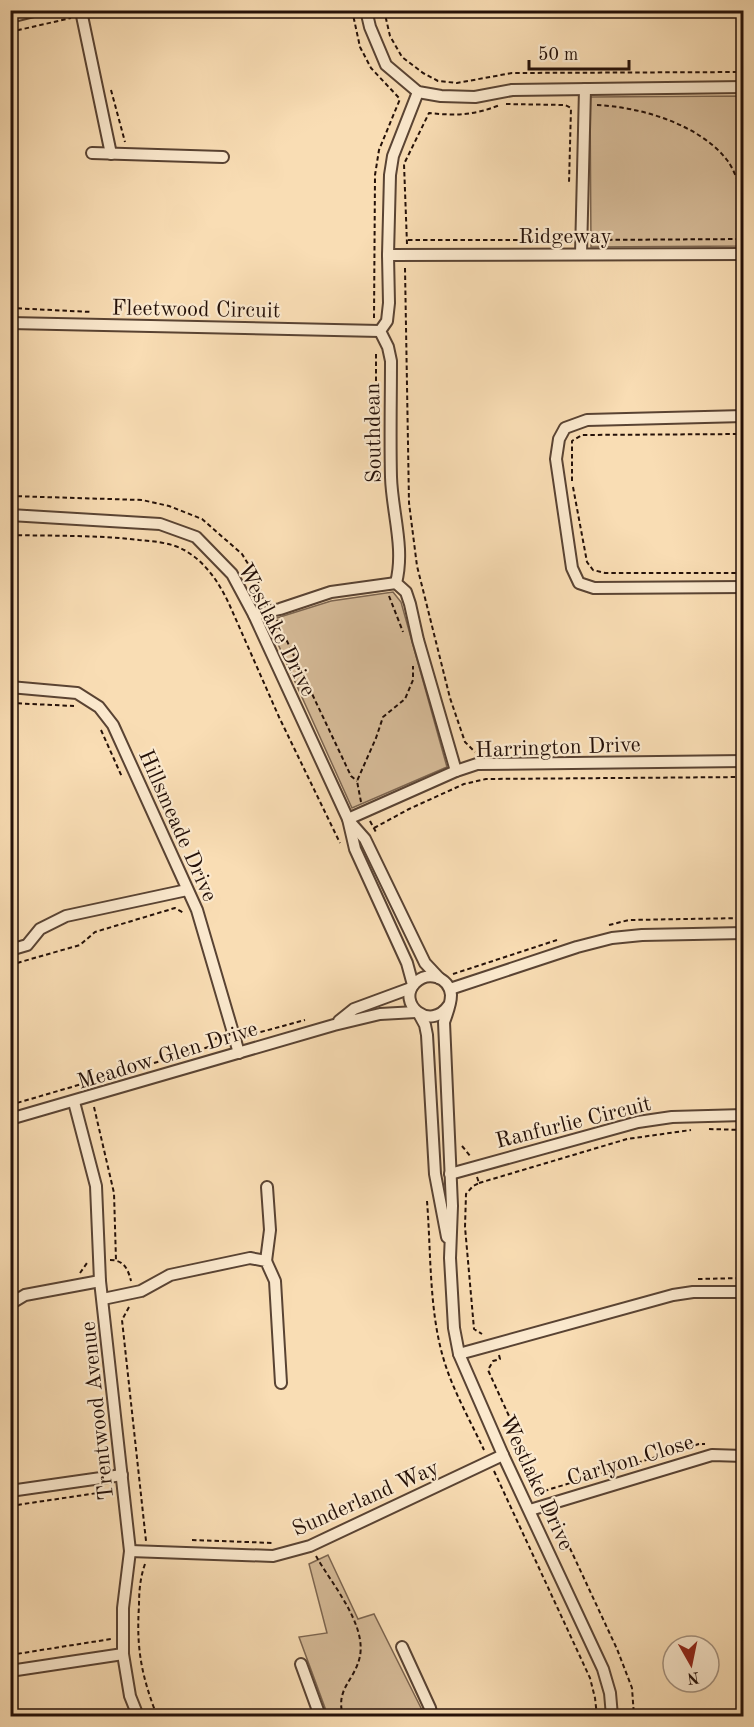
<svg xmlns="http://www.w3.org/2000/svg" width="754" height="1727" viewBox="0 0 754 1727" font-family="'Old Standard TT',serif">
	<rect width="100%" height="100%" fill="#f9ddb4"/>
	<filter id="stains"><feTurbulence type="fractalNoise" baseFrequency=".00333" numOctaves="4"/><feColorMatrix values="0 0 0 0 .2 0 0 0 0 .09 0 0 0 0 .02 0 0 0 .5 -.17"/></filter>
	<radialGradient id="worn" r=".72"><stop offset=".6" stop-color="#630" stop-opacity="0"/><stop offset="1" stop-color="#630" stop-opacity=".3"/></radialGradient>
	<g fill="#d5ba97" stroke="#7c6550" stroke-width="1.5">
		<polygon points="743,96 743,246 591,247 590,97"/>
		<polygon points="393,592 401,602 447,767 352,808 264,613 277,618 331,601"/>
		<polygon points="328,1555 358,1619 374,1614 422,1710 423,1716 328,1716 299,1637 327,1633 309,1564"/>
	</g>
	<g fill="none" stroke-linecap="round" stroke-linejoin="round">
		<g stroke="#594333" stroke-width="14">
			<g id="street">
				<polyline points="366,10 370,27 386,65 418,92 441,96 475,97 512,90 744,87"/>
				<polyline points="81,11 111,154"/>
				<polyline points="10,17 38,10"/>
				<path d="M418 92 393 156 390 175 388 255 389 303 387 321 380 331 388 347 391 361C391 399 390 438 391 477 392 512 405 548 396 583L406 592 410 604 418 640 456 771"/>
				<polyline points="92,153 223,157"/>
				<polyline points="581,254 585,89"/>
				<polyline points="388,255 744,254"/>
				<polyline points="10,323 380,331"/>
				<polyline points="744,416 587,420 565,428 559,439 556,459 572,568 579,583 594,588 744,587"/>
				<polyline points="10,515 160,524 196,537 232,574 254,615 348,819 355,849 407,963 413,985"/>
				<polyline points="254,615 280,609 331,592 396,583"/>
				<polyline points="10,687 77,693 99,707 113,725 197,910 239,1053"/>
				<polyline points="348,819 456,771 477,764 744,761"/>
				<polyline points="350,822 365,839 425,963 439,978"/>
				<polyline points="10,950 27,945 40,929 66,916 187,890"/>
				<polyline points="450,989 577,947 612,938 642,935 744,933"/>
				<path d="M449 1005C430 1033 396 1003 415 983 428 970 449 977 451 995 451 1004 447 1014 444 1022L452 1206 450 1258 454 1328 459 1354 503 1455 603 1669 610 1693 612 1716"/>
				<polyline points="419,1014 425,1025 427,1035 435,1174 447,1237"/>
				<polyline points="339,1021 354,1009 411,988"/>
				<polyline points="74,1102 96,1186 100,1281 130,1551 123,1608 123,1654 130,1696 138,1716"/>
				<polyline points="10,1119 334,1025 380,1014 416,1012"/>
				<polyline points="450,1174 638,1122 672,1117 744,1115"/>
				<polyline points="266,1261 270,1230 267,1187"/>
				<polyline points="103,1299 141,1291 170,1275 250,1258 266,1261 275,1281 281,1383"/>
				<polyline points="10,1304 25,1295 100,1281"/>
				<polyline points="459,1354 673,1295 693,1292 744,1292"/>
				<polyline points="10,1491 122,1475"/>
				<polyline points="530,1510 712,1455 744,1456"/>
				<polyline points="130,1551 273,1556 310,1546 503,1455"/>
				<polyline points="402,1647 430,1708 432,1716"/>
				<polyline points="301,1664 320,1716"/>
				<polyline points="10,1671 123,1654"/>
			</g>
		</g>
		<g stroke="#241008" stroke-width="2" stroke-dasharray="4.5 3" stroke-linecap="butt">
			<polyline points="352,10 360,47 371,68 400,99"/>
			<polyline points="384,10 390,36 402,57 423,73 438,81 457,83 512,73 744,72"/>
			<polyline points="94,16 121,10"/>
			<polyline points="10,32 71,18"/>
			<polyline points="111,90 125,142"/>
			<polyline points="506,104 565,105 571,108 569,183"/>
			<path d="M597 105C640 107 699 124 727 160 734 169 738 183 744 193"/>
			<polyline points="408,240 570,240"/>
			<polyline points="593,240 744,239"/>
			<path d="M407 244 404 164 429 113C457 116 474 115 500 105"/>
			<polyline points="405,268 409,503 417,566 450,698 465,742 475,752"/>
			<polyline points="10,308 92,312"/>
			<polyline points="374,318 375,175 379,150 400,99"/>
			<polyline points="376,354 376,460 378,480"/>
			<polyline points="572,481 572,441 582,435 744,434"/>
			<polyline points="573,487 587,562 593,570 605,573 744,573"/>
			<polyline points="10,496 142,500 169,506 202,519 242,554 258,580 261,593 266,600"/>
			<path d="M10 535C54 536 97 535 139 540 153 541 172 543 184 550 206 562 220 584 230 606L279 717 340 843"/>
			<polyline points="389,596 403,632"/>
			<polyline points="277,620 351,776 357,781"/>
			<polyline points="10,703 74,706"/>
			<polyline points="101,730 122,777"/>
			<polyline points="361,802 357,781 376,738 383,717 405,699 413,680 413,666"/>
			<polyline points="370,821 377,834"/>
			<polyline points="374,828 409,809 464,784 486,779 744,777"/>
			<polyline points="609,925 629,920 744,918"/>
			<polyline points="10,965 80,945 95,932 175,908 184,913"/>
			<polyline points="453,974 557,940"/>
			<polyline points="246,1036 305,1020"/>
			<polyline points="10,1105 212,1046 219,1033"/>
			<polyline points="94,1107 114,1193 116,1260"/>
			<polyline points="709,1129 744,1130"/>
			<polyline points="462,1146 471,1157"/>
			<polyline points="477,1177 479,1183 473,1186 466,1194 465,1227 474,1329 482,1334"/>
			<polyline points="479,1183 627,1139 691,1130"/>
			<path d="M427 1201C431 1251 429 1309 443 1357 452 1389 470 1420 484 1450"/>
			<path d="M110 1260C124 1260 128 1269 131 1281"/>
			<polyline points="80,1273 87,1263"/>
			<polyline points="698,1279 744,1278"/>
			<polyline points="129,1307 122,1320 146,1541"/>
			<polyline points="499,1355 500,1359 493,1361 488,1370 544,1493"/>
			<polyline points="494,1471 590,1678 595,1698 597,1716"/>
			<polyline points="544,1491 699,1444 705,1444"/>
			<polyline points="10,1506 111,1491"/>
			<polyline points="554,1514 617,1649 632,1688 634,1716"/>
			<polyline points="192,1540 274,1543"/>
			<path d="M316 1556C331 1583 366 1623 360 1656 355 1681 335 1688 343 1716"/>
			<path d="M145 1564C140 1578 139 1592 139 1606 136 1649 142 1677 157 1716"/>
			<polyline points="10,1655 111,1639"/>
		</g>
		<use href="#street" stroke="#fbe9ce" stroke-width="10"/>
	</g>
	<g text-anchor="middle" stroke-width="4.5" stroke-linejoin="round" paint-order="stroke">
		<g font-size="22" fill="#241008" stroke="#fbe9ce">
			<text x="565" y="243">Ridgeway</text>
			<text transform="translate(196 308) rotate(1)" y="8">Fleetwood Circuit</text>
			<text transform="translate(372 433) rotate(-91)" y="8">Southdean</text>
			<text transform="translate(278 629) rotate(63)" y="8">Westlake Drive</text>
			<text transform="translate(558 746) rotate(-2)" y="8">Harrington Drive</text>
			<text transform="translate(179 825) rotate(66)" y="8">Hillsmeade Drive</text>
			<text transform="translate(167 1054) rotate(-17)" y="8">Meadow Glen Drive</text>
			<text transform="translate(573 1121) rotate(-14)" y="8">Ranfurlie Circuit</text>
			<text transform="translate(96 1411) rotate(-96)" y="8">Trentwood Avenue</text>
			<text transform="translate(630 1459) rotate(-17)" y="8">Carlyon Close</text>
			<text transform="translate(538 1482) rotate(65)" y="8">Westlake Drive</text>
			<text transform="translate(365 1497) rotate(-24)" y="8">Sunderland Way</text>
		</g>
	</g>
	<rect width="754" height="1727" fill="none" stroke="#f9ddb4" stroke-width="36"/>
	<rect x="12" y="12" width="730" height="1703" fill="none" stroke="#241008" stroke-width="3"/>
	<rect x="18" y="18" width="718" height="1691" fill="none" stroke="#241008" stroke-width="1.5"/>
	<g transform="translate(691 1664) rotate(171)"><circle r="28" fill="#fbe9ce" stroke="#a5927f" stroke-width="1.5"/>
	<path d="M0-4.5L10 22L0 15L-10 22Z" fill="#8f2418"/>
	<text y="-9" font-size="16" font-weight="bold" text-anchor="middle" fill="#241008">N</text>
	</g>
	<path d="M529 60v9h100v-9" fill="none" stroke="#241008" stroke-width="3"/>
	<text x="538" y="60" font-size="18" fill="#241008" stroke="#fbe9ce" stroke-width="4.5" paint-order="stroke">50 m</text>
	<rect width="100%" height="100%" filter="url(#stains)"/>
	<rect width="100%" height="100%" fill="url(#worn)"/>
</svg>
